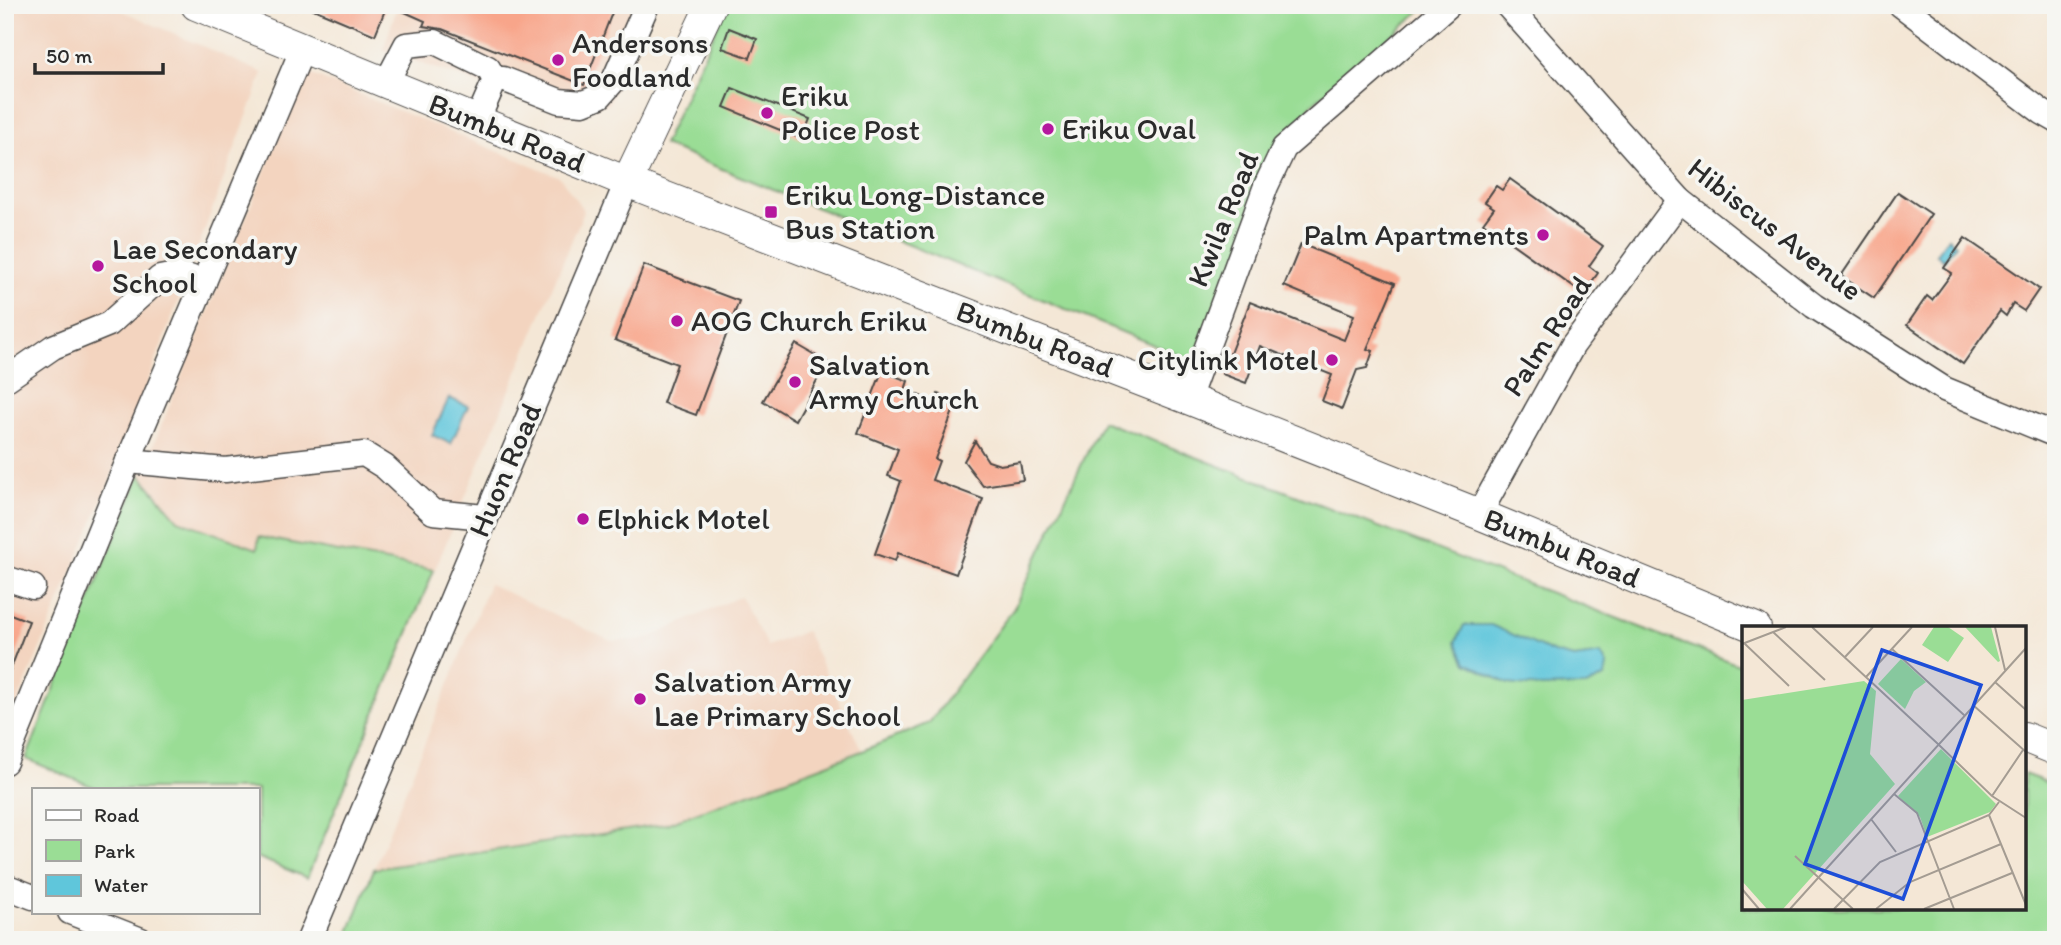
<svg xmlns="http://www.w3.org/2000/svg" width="2061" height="945" viewBox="0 0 2061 945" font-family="Itim,sans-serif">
	<rect width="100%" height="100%" fill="#f6f6f2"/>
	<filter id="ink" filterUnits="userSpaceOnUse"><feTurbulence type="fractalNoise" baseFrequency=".0143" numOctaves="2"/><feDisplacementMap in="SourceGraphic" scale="14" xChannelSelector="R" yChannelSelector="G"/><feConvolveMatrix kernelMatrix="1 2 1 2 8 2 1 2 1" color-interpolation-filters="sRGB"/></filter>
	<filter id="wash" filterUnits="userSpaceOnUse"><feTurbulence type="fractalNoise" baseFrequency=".00686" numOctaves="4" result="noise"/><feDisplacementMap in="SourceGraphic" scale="28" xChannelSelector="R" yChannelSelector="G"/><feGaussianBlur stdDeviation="1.57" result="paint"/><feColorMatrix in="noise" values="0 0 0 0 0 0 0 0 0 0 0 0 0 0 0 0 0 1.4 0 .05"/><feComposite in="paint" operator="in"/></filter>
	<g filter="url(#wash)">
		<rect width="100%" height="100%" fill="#f4e7d6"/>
		<g fill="#f3d4bf">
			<polygon points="5,5 109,5 263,73 119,459 5,732"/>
			<polygon points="398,5 655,5 609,104 568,115 383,50"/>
			<polygon points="305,72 560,177 584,211 307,878 257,857 257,789 98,789 26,759"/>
			<polygon points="489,584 611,641 646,639 741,596 767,646 806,631 862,751 666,824 374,869"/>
		</g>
		<g fill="#9add95" stroke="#628460" stroke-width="2">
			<polygon points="727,5 1427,5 1309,107 1198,363 663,145"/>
			<polygon points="1102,421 1744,667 1744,908 2024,908 2024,774 2056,786 2056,940 346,940 374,869 666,824 862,751 929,723 1014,608"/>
			<polygon points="140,475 178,520 257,549 259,537 434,570 307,878 257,857 257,789 98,789 26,759"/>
		</g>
		<g fill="#5fc6db" stroke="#457883" stroke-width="2">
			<polygon points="1948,238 1956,244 1944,260 1936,254"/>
			<polygon points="449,398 468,406 451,444 432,435"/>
			<polygon points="1464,625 1491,625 1554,653 1574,658 1601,654 1607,665 1605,677 1586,686 1540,687 1508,684 1466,663 1456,642"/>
		</g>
		<g id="blocks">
			<g fill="#f8a58a">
				<polygon points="304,5 387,5 375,35"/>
				<polygon points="389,5 615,5 584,85 442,29 423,26 425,21"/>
				<polygon points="729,28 757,39 750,58 722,48"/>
				<polygon points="732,88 810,119 802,139 724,107"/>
				<polygon points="1510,179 1603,246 1589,266 1598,273 1583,294 1483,223 1494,208 1485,202 1496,186 1502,190"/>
				<polygon points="1898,192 1931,214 1874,298 1841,276"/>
				<polygon points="1965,238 2039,289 2024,311 2013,304 2006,316 2000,311 1963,364 1907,325 1927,296 1932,300 1952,273 1944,268"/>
				<polygon points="1301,244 1395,283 1367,349 1373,351 1367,368 1357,370 1342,409 1322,401 1332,375 1260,346 1246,383 1222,374 1250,302 1344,340 1354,315 1284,286"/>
				<polygon points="644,265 739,301 696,415 663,403 677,364 615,340"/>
				<polygon points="796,344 827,362 795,420 763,401"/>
				<polygon points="882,371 908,381 905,390 935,402 938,394 952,400 950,405 955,406 935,459 939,461 932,480 983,499 956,574 898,553 895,561 875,554 901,481 888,476 898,449 858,433"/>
				<polygon points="975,441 988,461 1000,465 1020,462 1023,480 983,486 964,461"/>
				<polygon points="5,612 29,621 6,681 5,681"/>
			</g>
		</g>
	</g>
	<g filter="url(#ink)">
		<use href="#blocks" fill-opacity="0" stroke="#494745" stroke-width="2"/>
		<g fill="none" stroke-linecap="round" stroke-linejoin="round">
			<g stroke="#494745" stroke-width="27">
				<g id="minor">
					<polyline points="1507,5 1680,200 1814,306 1944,389 2056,435"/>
					<polyline points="1901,5 2042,112 2056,120"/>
					<polyline points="386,83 406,45 435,42 488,68 495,80"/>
					<polyline points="477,121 495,80 503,79 559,101 583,103 600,96 614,80 647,5"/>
					<polyline points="5,380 53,347 109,324 160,278 180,274 204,282"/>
					<polyline points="1188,399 1266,186 1284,148 1449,5"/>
					<polyline points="128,461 225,470 364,454 385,467 433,512 485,517"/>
					<polyline points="1479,514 1573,345 1680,200"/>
					<polyline points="5,578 33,587"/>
					<polyline points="5,762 128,461 303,48"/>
					<polyline points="5,886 33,897"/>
					<polyline points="70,912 141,940"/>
					<polyline points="309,940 627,182"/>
				</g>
			</g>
			<g stroke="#494745" stroke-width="32">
				<g id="major">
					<polyline points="196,5 627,182 1188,399 1479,514 1756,628"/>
					<polyline points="627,182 711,5"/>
					<polyline points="2024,737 2056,750"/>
				</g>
			</g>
			<use href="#minor" stroke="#fff" stroke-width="24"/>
			<use href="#major" stroke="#fff" stroke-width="30"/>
		</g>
	</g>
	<g fill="#b5179e" stroke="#f6f6f2" stroke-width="2.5">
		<circle cx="558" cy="60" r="7"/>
		<circle cx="767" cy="113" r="7"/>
		<circle cx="1048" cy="129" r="7"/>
		<rect x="764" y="205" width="14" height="14" rx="3.5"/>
		<circle cx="1543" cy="235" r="7"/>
		<circle cx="98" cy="266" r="7"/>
		<circle cx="677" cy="321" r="7"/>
		<circle cx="1332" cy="360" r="7"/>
		<circle cx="795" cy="382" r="7"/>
		<circle cx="583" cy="519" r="7"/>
		<circle cx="640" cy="699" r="7"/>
	</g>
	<g text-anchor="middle" stroke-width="7" stroke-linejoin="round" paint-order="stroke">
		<g font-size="30" fill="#2b2b2b" stroke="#f6f6f2" text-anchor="start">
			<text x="572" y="53">Andersons<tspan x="572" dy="34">Foodland</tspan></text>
			<text x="781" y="106">Eriku<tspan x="781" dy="34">Police Post</tspan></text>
			<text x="1062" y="139">Eriku Oval</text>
			<text x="785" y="205">Eriku Long-Distance<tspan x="785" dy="34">Bus Station</tspan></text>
			<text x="1529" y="245" text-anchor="end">Palm Apartments</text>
			<text x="112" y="259">Lae Secondary<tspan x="112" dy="34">School</tspan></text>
			<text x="691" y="331">AOG Church Eriku</text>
			<text x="1318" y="370" text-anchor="end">Citylink Motel</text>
			<text x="809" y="375">Salvation<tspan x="809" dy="34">Army Church</tspan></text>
			<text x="597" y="529">Elphick Motel</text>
			<text x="654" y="692">Salvation Army<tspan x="654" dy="34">Lae Primary School</tspan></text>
		</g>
		<g font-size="30" fill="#2b2b2b" stroke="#f6f6f2">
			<text transform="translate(507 133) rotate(22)" y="10">Bumbu Road</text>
			<text transform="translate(1223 219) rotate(-68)" y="10">Kwila Road</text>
			<text transform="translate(1775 229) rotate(38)" y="10">Hibiscus Avenue</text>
			<text transform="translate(1547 336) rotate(-57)" y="10">Palm Road</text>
			<text transform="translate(1035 339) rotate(21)" y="10">Bumbu Road</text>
			<text transform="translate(505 470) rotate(-67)" y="10">Huon Road</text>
			<text transform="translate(1562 548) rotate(22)" y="10">Bumbu Road</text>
		</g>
	</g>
	<g transform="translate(1742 626)">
		<rect width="284" height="284" fill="#f4e7d6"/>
		<path d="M192 1H206L222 12 206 36 180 19ZM223 1H249L258 35 256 36ZM159 33 184 56 172 65 163 83 136 58ZM122 55 134 65 128 128 153 158 41 283H25L0 255V74ZM199 123 254 178 248 186 185 211 178 191 156 170Z" fill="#9add95"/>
		<path fill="none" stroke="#a49c92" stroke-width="2" d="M70 1 196 118M253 1 263 44M31 6 83 54M2 17 47 60M0 18 44 1M150 23 222 89M103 31 131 1M124 51 170 1M253 56 284 84M231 79 284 126M196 118 250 170 284 192M152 168 175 187 212 283M250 170 281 124M247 189 284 279M129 193 154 226M53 230 111 283M0 263 17 283M48 283 284 22M92 283 138 236 247 189 257 176M134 283 168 256 259 218M182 283 270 247"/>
		<path fill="#1d4ed8" fill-opacity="0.15" stroke="#1d4ed8" stroke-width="3.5" d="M140 24 239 59 161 273 63 238Z"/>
		<rect width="284" height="284" fill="none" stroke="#2b2b2b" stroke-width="3.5"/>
	</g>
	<rect width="2061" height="945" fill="none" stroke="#f6f6f2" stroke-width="28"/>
	<rect x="32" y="788" width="228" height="126" fill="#f6f6f2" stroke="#a5a5a2" stroke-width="2"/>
	<rect x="46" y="810" width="35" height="10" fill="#ffffff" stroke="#a5a5a2" stroke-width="2"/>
	<text x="94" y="822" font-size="21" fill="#2b2b2b">Road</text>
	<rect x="46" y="840" width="35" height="21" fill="#9add95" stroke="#a5a5a2" stroke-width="2"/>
	<text x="94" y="858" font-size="21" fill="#2b2b2b">Park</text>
	<rect x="46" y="875" width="35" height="21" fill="#5fc6db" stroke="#a5a5a2" stroke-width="2"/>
	<text x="94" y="892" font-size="21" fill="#2b2b2b">Water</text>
	<path d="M35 63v10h128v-10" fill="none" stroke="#2b2b2b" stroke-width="3.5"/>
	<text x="46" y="63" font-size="21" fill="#2b2b2b" stroke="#f6f6f2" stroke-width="5" paint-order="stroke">50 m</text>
</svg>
